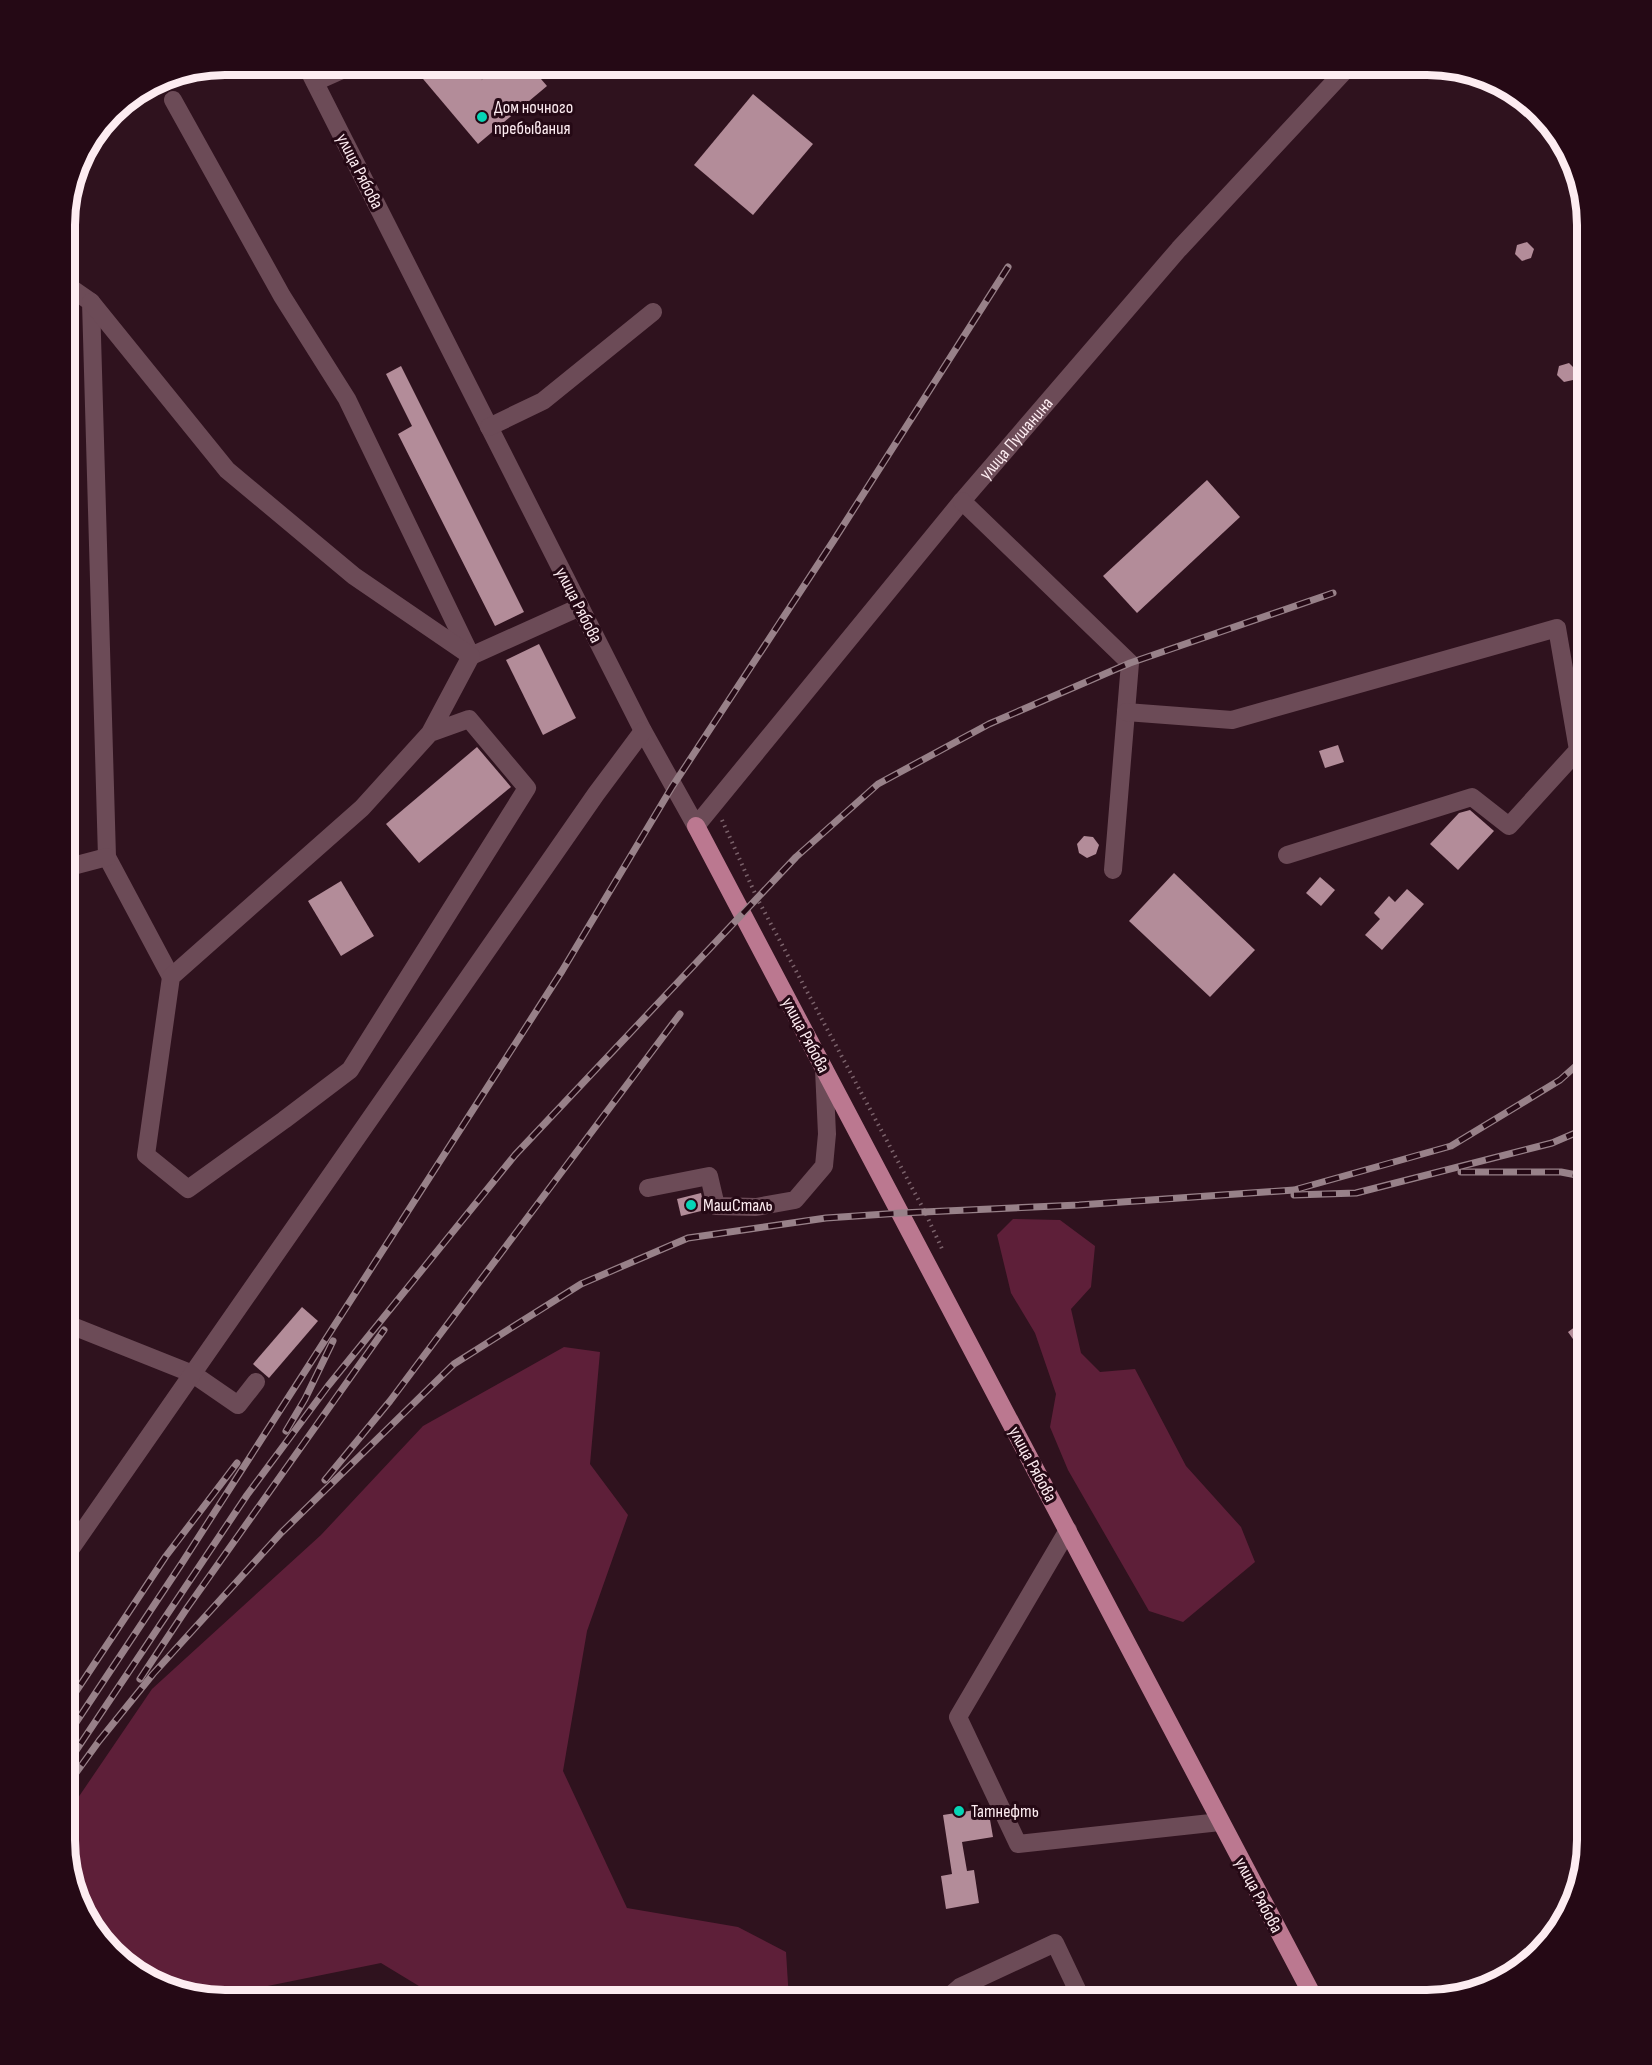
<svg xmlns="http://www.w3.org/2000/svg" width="1652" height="2065" viewBox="0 0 1652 2065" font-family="'Sofia Sans Condensed',sans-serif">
	<rect width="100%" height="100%" fill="#2f121e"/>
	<g fill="#5e1f39">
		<polygon points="1013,1219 1060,1220 1095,1246 1091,1287 1071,1309 1081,1353 1100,1372 1135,1369 1186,1466 1241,1527 1255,1562 1183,1622 1149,1611 1068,1470 1050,1427 1056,1394 1035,1333 1011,1293 997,1235"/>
		<polygon points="564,1347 600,1352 590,1464 628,1515 587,1631 563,1771 627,1908 738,1927 786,1952 789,2000 442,2000 381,1963 228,1994 220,1999 154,1984 92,1929 65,1840 65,1817 152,1689 321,1535 423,1426"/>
	</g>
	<g fill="#b38c99">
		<polygon points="428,65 529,65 547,86 478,144 418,73"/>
		<polygon points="753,94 813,144 753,215 694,165"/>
		<polygon points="1527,242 1534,249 1531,258 1522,261 1515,254 1517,245"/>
		<polygon points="1569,363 1576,370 1573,380 1564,382 1557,375 1559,366"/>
		<polygon points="401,366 524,612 495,626 398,434 412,426 386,374"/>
		<polygon points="1207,480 1240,517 1137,613 1103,576"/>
		<polygon points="539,644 576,718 543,735 506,660"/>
		<polygon points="1338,745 1344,762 1325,768 1319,751"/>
		<polygon points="477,747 511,787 419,863 386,824"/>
		<polygon points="1470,810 1494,831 1458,870 1430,844 1459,813"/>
		<polygon points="1084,836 1093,837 1099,845 1096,854 1087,858 1079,853 1077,844"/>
		<polygon points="1174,873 1255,950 1210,997 1129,921"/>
		<polygon points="1320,877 1335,890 1321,906 1306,893"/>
		<polygon points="341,881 374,936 341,956 308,901"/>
		<polygon points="1407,889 1424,904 1382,950 1365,935 1380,919 1374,913 1389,896 1395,902"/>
		<polygon points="701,1193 705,1210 681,1216 677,1199"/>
		<polygon points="302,1307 318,1321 269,1378 253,1364"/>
		<polygon points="1587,1318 1587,1359 1568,1332"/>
		<polygon points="988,1808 993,1837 962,1842 967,1871 974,1870 979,1903 946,1909 941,1876 952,1874 943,1815"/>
	</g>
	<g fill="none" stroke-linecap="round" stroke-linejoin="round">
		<g stroke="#7b626b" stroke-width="4" stroke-dasharray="1.5 4.5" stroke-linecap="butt">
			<polyline points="471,65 483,79"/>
			<polyline points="722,820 757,898 925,1212 943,1251"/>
		</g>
		<g stroke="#6c4b57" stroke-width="18">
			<path id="s1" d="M306 65 643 731 696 826 962 501 1179 249 1350 65"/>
			<polyline points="315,82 353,65"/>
			<polyline points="173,100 282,296 347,399 471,656 580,607"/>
			<polyline points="65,284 91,302 107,857 171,977"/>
			<polyline points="91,302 227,470 354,576 471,656 430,733 362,808 171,977 146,1155 188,1189 284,1120 350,1070 527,788 469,719 430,733"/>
			<polyline points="489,427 543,401 653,312"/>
			<polyline points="962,501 1130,663 1113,870"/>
			<polyline points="1126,712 1232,720 1557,628 1578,750 1509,826 1472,797 1287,855"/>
			<polyline points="65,865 69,867 107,857"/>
			<polyline points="648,1188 709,1176 716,1206 756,1207 795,1200 824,1166 827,1134 824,1069"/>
			<polyline points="65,1323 193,1374 238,1405 256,1382"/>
			<polyline points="1068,1530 958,1717 1018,1844 1220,1822"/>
			<polyline points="65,1557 596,794 643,731"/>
			<polyline points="945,2000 960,1987 1055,1943 1082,2000"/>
		</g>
		<polyline stroke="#bb7890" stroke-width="18" points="696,826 1315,2000"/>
		<g stroke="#988189" stroke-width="7">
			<g id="rail">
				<polyline points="1461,1172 1561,1172 1587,1177"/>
				<polyline points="1294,1195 1356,1193 1552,1143 1587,1128"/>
				<polyline points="65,1255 72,953 65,768"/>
				<polyline points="286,1431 305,1399 333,1341"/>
				<polyline points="325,1480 390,1401 680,1014"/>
				<polyline points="140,1679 187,1608 384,1330"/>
				<polyline points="65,1708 166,1556 237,1463"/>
				<polyline points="65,1739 182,1563 562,971 672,787 834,540 1008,267"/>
				<polyline points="65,1767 247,1495 328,1386 515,1155 796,857 878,784 989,724 1130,663 1333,593"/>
				<polyline points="65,1788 99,1741 153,1674 281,1533 454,1364 581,1284 688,1238 826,1218 901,1213 1079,1205 1294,1190 1451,1146 1560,1080 1587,1056"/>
			</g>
		</g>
		<use href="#rail" stroke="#250915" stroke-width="4.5" stroke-dasharray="14" stroke-linecap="butt"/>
	</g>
	<g fill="#06d5b6" stroke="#250915" stroke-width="2">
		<circle cx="482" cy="117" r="6"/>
		<circle cx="691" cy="1205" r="6"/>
		<circle cx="959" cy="1811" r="6"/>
	</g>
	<g text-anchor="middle" stroke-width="6" stroke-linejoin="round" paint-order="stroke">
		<g font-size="18" fill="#fdecf1" stroke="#250915" text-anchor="start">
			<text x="494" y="113">Дом ночного<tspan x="494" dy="21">пребывания</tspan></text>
			<text x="703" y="1211">МашСталь</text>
			<text x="971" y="1817">Татнефть</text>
		</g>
		<g font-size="18" fill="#fdecf1" stroke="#250915">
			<text transform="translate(360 171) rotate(63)" y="6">улица Рябова</text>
			<text dy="6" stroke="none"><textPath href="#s1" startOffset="1358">улица Пушанина</textPath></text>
			<text transform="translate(579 605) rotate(63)" y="6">улица Рябова</text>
			<text transform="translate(806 1035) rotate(62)" y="6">улица Рябова</text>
			<text transform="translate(1033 1464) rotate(62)" y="6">улица Рябова</text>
			<text transform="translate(1259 1895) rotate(62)" y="6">улица Рябова</text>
		</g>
	</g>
	<path d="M0 0H1652V2065H0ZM225 75H1427A150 150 0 0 1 1577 225V1840A150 150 0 0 1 1427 1990H225A150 150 0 0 1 75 1840V225A150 150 0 0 1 225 75Z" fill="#250915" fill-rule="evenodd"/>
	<path fill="none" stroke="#fdecf1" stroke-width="8" d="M225 75H1427A150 150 0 0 1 1577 225V1840A150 150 0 0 1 1427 1990H225A150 150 0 0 1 75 1840V225A150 150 0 0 1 225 75Z"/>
</svg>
